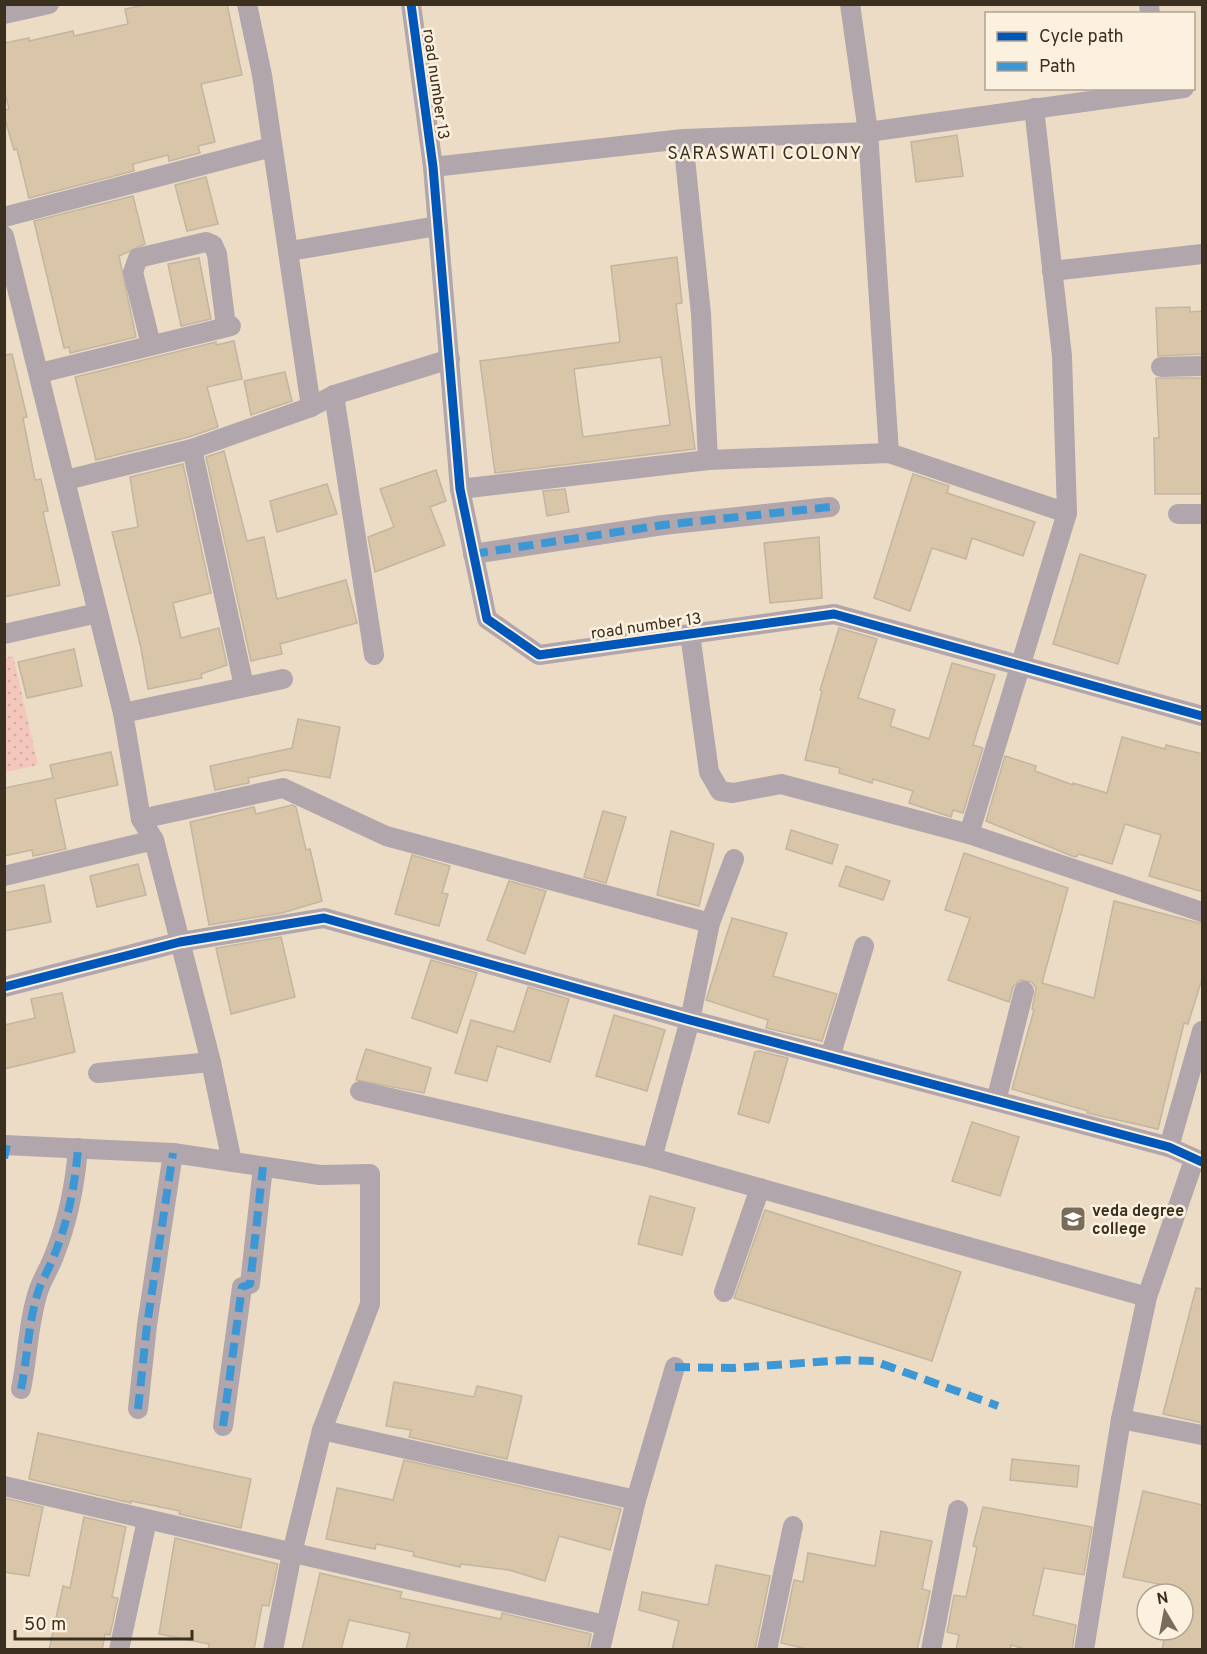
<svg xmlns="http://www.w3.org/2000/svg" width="1207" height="1654" viewBox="0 0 1207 1654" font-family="Overpass,sans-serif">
	<defs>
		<pattern id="grass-dots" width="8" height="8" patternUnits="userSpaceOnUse" patternTransform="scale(1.5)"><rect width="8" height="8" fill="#f4c7bd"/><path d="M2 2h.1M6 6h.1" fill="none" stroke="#d2aba2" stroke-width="1.8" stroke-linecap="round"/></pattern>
	</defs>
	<rect width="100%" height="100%" fill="#ecdcc5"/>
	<polygon fill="url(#grass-dots)" points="13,656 38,765 5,772 5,658"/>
	<g fill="#d9c5a8" stroke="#c2b5a2" stroke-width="1.5" fill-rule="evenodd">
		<polygon points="149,4 227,4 242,75 201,84 215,142 198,146 200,153 169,161 168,155 133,164 134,171 29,198 17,149 14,150 4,116 4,110 9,109 4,89 4,43 29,38 29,41 73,31 74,36 128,24 125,9"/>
		<polygon points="957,135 963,176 916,182 911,142"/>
		<polygon points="206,177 218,224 187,231 175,185"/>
		<polygon points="133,196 145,244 119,256 136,337 70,353 69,347 64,348 34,221"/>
		<path d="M677 257 682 303 676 304 695 449 495 473 480 361 620 342 611 266ZM661 357 670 425 583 437 574 369Z"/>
		<polygon points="199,258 211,319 181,326 168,264"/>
		<polygon points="1190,307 1190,312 1203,311 1203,354 1158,356 1156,308"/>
		<polygon points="234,341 242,379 207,387 218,427 189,437 96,460 75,377 216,342 216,345"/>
		<polygon points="12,354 27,417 23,418 35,480 41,479 48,511 43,512 60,585 4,597 4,355"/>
		<polygon points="285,372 292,401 251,415 244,381"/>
		<polygon points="1156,378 1203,378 1203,494 1155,494 1154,438 1159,438"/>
		<polygon points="224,451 247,541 264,537 277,599 346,580 357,623 280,644 282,654 251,661 206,457"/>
		<polygon points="183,464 211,593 173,603 181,638 219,628 227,665 201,674 202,678 148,689 141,648 112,532 138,527 130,477"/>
		<polygon points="436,470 446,501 430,507 445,545 375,572 368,537 394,527 380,489"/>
		<polygon points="913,474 949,486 947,493 1035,522 1023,556 972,538 966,559 932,548 910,611 874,598"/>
		<polygon points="327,484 337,514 277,532 270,501"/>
		<polygon points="565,489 569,512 547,516 543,491"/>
		<polygon points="819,537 822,598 770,603 764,543"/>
		<polygon points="1080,554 1146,575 1118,664 1053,644"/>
		<polygon points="839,628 877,639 858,698 895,710 890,726 929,739 952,663 995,675 973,745 983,748 963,813 953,810 951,817 909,803 913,791 873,779 872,783 839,773 840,768 805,760 822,691 820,690"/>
		<polygon points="74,649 82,686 27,698 18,662"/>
		<polygon points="298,719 340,727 330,778 286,770 248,778 249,783 215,790 210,766 292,748"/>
		<polygon points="1122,737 1165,749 1166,745 1203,754 1203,892 1149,876 1161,835 1125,824 1112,864 1079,854 1076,857 1072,856 986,821 1005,756 1036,766 1035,771 1073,785 1073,783 1107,793"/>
		<polygon points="111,752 118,785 55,799 66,849 33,856 32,850 4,856 4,788 53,778 50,765"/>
		<polygon points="292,805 296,807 306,850 310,849 322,901 282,913 209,925 190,822 254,807 256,814"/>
		<polygon points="603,811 626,817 606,883 584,877"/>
		<polygon points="791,830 838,845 832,864 786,849"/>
		<polygon points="671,831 714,844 699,906 657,895"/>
		<polygon points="964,853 1068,888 1042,983 1094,998 1114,901 1203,924 1203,976 1188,1024 1184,1023 1158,1129 1087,1113 1088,1111 1012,1089 1034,1010 1032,1009 1036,988 1032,982 1020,980 1013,987 1009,1002 948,980 970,918 945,910"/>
		<polygon points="412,855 450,866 442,893 448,894 439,926 395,914"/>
		<polygon points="138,864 146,895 97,907 90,876"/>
		<polygon points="846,866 890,881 883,900 839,886"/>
		<polygon points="509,881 546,891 525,954 487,940"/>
		<polygon points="44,885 51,922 4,931 4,893"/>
		<polygon points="732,918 787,933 773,976 837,994 822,1041 766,1028 768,1020 706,1000"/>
		<polygon points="281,937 295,997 231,1014 216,948"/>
		<polygon points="431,960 477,973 457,1033 412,1018"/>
		<polygon points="528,987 569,999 550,1062 497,1046 487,1081 455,1073 471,1020 514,1032"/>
		<polygon points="62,993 75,1052 4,1069 4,1025 35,1018 31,999"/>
		<polygon points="614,1015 665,1030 647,1091 596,1076"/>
		<polygon points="366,1049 431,1068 424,1093 356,1080"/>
		<polygon points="759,1051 788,1058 769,1123 738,1114 755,1052"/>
		<polygon points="972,1122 1019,1137 1000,1196 952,1181"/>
		<polygon points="650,1196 695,1208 682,1255 638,1244"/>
		<polygon points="765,1210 961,1272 932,1361 734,1298"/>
		<polygon points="1196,1288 1203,1289 1203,1423 1163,1414"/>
		<polygon points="394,1382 474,1397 477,1386 522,1396 507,1459 409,1437 411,1430 386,1426"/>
		<polygon points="38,1433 251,1479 241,1528 179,1514 180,1511 131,1501 131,1503 29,1479"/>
		<polygon points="1012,1459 1079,1466 1077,1487 1010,1480"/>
		<polygon points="404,1460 621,1509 610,1550 559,1536 545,1581 509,1570 461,1564 460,1567 413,1556 414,1552 376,1544 375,1549 326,1539 337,1488 393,1500"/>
		<polygon points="1143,1491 1203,1505 1203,1650 1162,1650 1166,1630 1183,1630 1183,1594 1173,1594 1174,1587 1123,1577"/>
		<polygon points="4,1498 43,1507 29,1576 4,1572"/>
		<polygon points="983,1507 1092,1527 1084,1575 1044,1568 1033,1615 1076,1625 1072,1650 1028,1650 1011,1645 1010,1650 956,1650 959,1635 947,1632 954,1595 966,1597 977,1547 973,1546"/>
		<polygon points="84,1517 126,1527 112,1597 118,1598 110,1635 105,1634 102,1650 49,1650 63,1586 70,1588"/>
		<polygon points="881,1531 932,1541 922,1589 930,1591 917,1650 811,1650 781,1643 794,1580 803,1582 808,1553 875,1566"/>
		<polygon points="175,1538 278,1564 269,1606 262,1605 254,1650 208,1650 209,1644 159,1634"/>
		<polygon points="716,1565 770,1576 755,1650 672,1650 679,1621 639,1610 642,1592 708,1605"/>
		<polygon points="320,1573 402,1592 400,1598 501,1619 502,1613 591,1634 588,1650 406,1650 410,1633 349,1620 341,1650 302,1650"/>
	</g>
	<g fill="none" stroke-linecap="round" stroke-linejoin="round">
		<g stroke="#b0a6ac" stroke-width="20">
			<polyline points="247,4 262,75 311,407"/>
			<polyline points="411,4 433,167 460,489 487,619 539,655 834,614 1202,716"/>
			<polyline points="850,4 868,132 889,453"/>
			<polyline points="1149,4 1150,14"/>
			<polyline points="4,14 49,4"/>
			<polyline points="683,139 701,314 708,460"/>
			<polyline points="433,167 683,139 868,132 1184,88"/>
			<polyline points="4,217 272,147"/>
			<polyline points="4,236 123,713 141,819 154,840 211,1062 232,1162"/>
			<polyline points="290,251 437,226"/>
			<polyline points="1052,271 1202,254"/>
			<polyline points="151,345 133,272 138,258 206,242 213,245 217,254 226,327"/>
			<polyline points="1161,367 1202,366"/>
			<polyline points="40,373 231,326"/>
			<polyline points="334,395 374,655"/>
			<polyline points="192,449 244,686"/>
			<polyline points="66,480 192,449 311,407 334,395 450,359"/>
			<polyline points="460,489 708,460 889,453 1067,513"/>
			<polyline points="1178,514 1202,514"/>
			<polyline points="473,554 663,525 830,507"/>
			<polyline points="4,634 98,613"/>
			<polyline points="690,634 709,772 720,791 733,793 781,784 969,834 1202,912"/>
			<polyline points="123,713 283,679"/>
			<polyline points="141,819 283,788 386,836 710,923"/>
			<polyline points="969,834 1067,513 1062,356 1034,108"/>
			<polyline points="4,876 154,840"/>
			<polyline points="4,987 180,942 324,918 690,1020 1169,1147 1202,1162"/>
			<polyline points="830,1057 864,946"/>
			<polyline points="98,1073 211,1062"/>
			<polyline points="360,1091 652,1158 1147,1297"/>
			<polyline points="996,1101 1024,991"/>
			<polyline points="4,1145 173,1153 320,1175 370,1174 370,1304 322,1430 292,1553 273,1650"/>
			<polyline points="1169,1147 1202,1031"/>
			<polyline points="652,1158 690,1020 710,923 734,859"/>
			<polyline points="724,1292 760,1188"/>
			<path d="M21 1389C28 1356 28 1321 39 1289 43 1278 50 1267 54 1256 68 1221 75 1186 78 1148"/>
			<polyline points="138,1409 147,1325 173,1153"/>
			<polyline points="1121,1419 1202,1435"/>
			<polyline points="223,1426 242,1287 250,1284 263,1167"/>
			<polyline points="322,1430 636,1500"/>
			<polyline points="4,1486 605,1625"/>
			<polyline points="119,1650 147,1520"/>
			<polyline points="600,1650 636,1500 675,1367"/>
			<polyline points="767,1650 793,1526"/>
			<polyline points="931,1650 958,1510"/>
			<polyline points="1084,1650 1121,1419 1147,1297 1194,1160"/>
		</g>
		<g stroke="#3e97d5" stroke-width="8" stroke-dasharray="15 8" stroke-linecap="butt">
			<polyline points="473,554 663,525 830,507"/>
			<polyline points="4,1158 7,1145"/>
			<polyline points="675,1367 733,1368 845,1360 874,1361 998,1406"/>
			<path d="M21 1389C28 1356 28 1321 39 1289 43 1278 50 1267 54 1256 68 1221 75 1186 78 1148"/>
			<polyline points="138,1409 147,1325 173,1153"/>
			<polyline points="223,1426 242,1287 250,1284 263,1167"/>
		</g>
		<g stroke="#fcf0de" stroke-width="13">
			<g id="cycleway">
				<polyline points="411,4 433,167 460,489 487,619 539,655 834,614 1202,716"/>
				<polyline points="4,987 180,942 324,918 690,1020 1169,1147 1202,1162"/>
			</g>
		</g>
		<use href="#cycleway" stroke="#0057b8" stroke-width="9"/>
	</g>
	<defs>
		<g id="university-square" transform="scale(1.35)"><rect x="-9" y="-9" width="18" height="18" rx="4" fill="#796c59" stroke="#fcf0de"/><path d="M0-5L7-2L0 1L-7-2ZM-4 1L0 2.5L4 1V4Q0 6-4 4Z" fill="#fff"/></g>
	</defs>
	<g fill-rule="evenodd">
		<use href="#university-square" x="1073" y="1219"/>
	</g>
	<g text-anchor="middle" stroke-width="5" stroke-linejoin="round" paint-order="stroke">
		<g font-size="16" fill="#3b301f" stroke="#fcf0de">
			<text transform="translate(437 84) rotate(82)" y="6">road number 13</text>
			<text transform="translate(646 625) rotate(-8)" y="6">road number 13</text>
		</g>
		<g font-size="16" font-weight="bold" fill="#3b301f" stroke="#fcf0de" text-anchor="start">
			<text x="1092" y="1216">veda degree<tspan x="1092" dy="18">college</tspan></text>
		</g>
		<g font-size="18" letter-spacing="1.5" fill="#3b301f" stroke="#fcf0de">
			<text x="765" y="159">SARASWATI COLONY</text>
		</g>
	</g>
	<rect width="1207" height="1654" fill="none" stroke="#3b301f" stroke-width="12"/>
	<rect x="985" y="12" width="210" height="78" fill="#fcf0de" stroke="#afa392" stroke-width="1.5"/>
	<rect x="997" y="32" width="30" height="9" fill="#0057b8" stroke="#afa392" stroke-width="1.5"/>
	<text x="1039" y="42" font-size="18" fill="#3b301f">Cycle path</text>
	<rect x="997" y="62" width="30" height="9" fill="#3e97d5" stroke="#afa392" stroke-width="1.5"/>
	<text x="1039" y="72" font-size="18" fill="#3b301f">Path</text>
	<g transform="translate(1165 1612) rotate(350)"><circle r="28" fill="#fcf0de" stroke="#afa392" stroke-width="1.5"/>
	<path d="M0-4.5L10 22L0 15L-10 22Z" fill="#796c59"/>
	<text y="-9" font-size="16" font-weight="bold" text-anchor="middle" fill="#3b301f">N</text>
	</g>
	<path d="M15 1630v9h177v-9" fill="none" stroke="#3b301f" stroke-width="3"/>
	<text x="24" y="1630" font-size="18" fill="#3b301f" stroke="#fcf0de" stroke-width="4.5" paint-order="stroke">50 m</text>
</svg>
